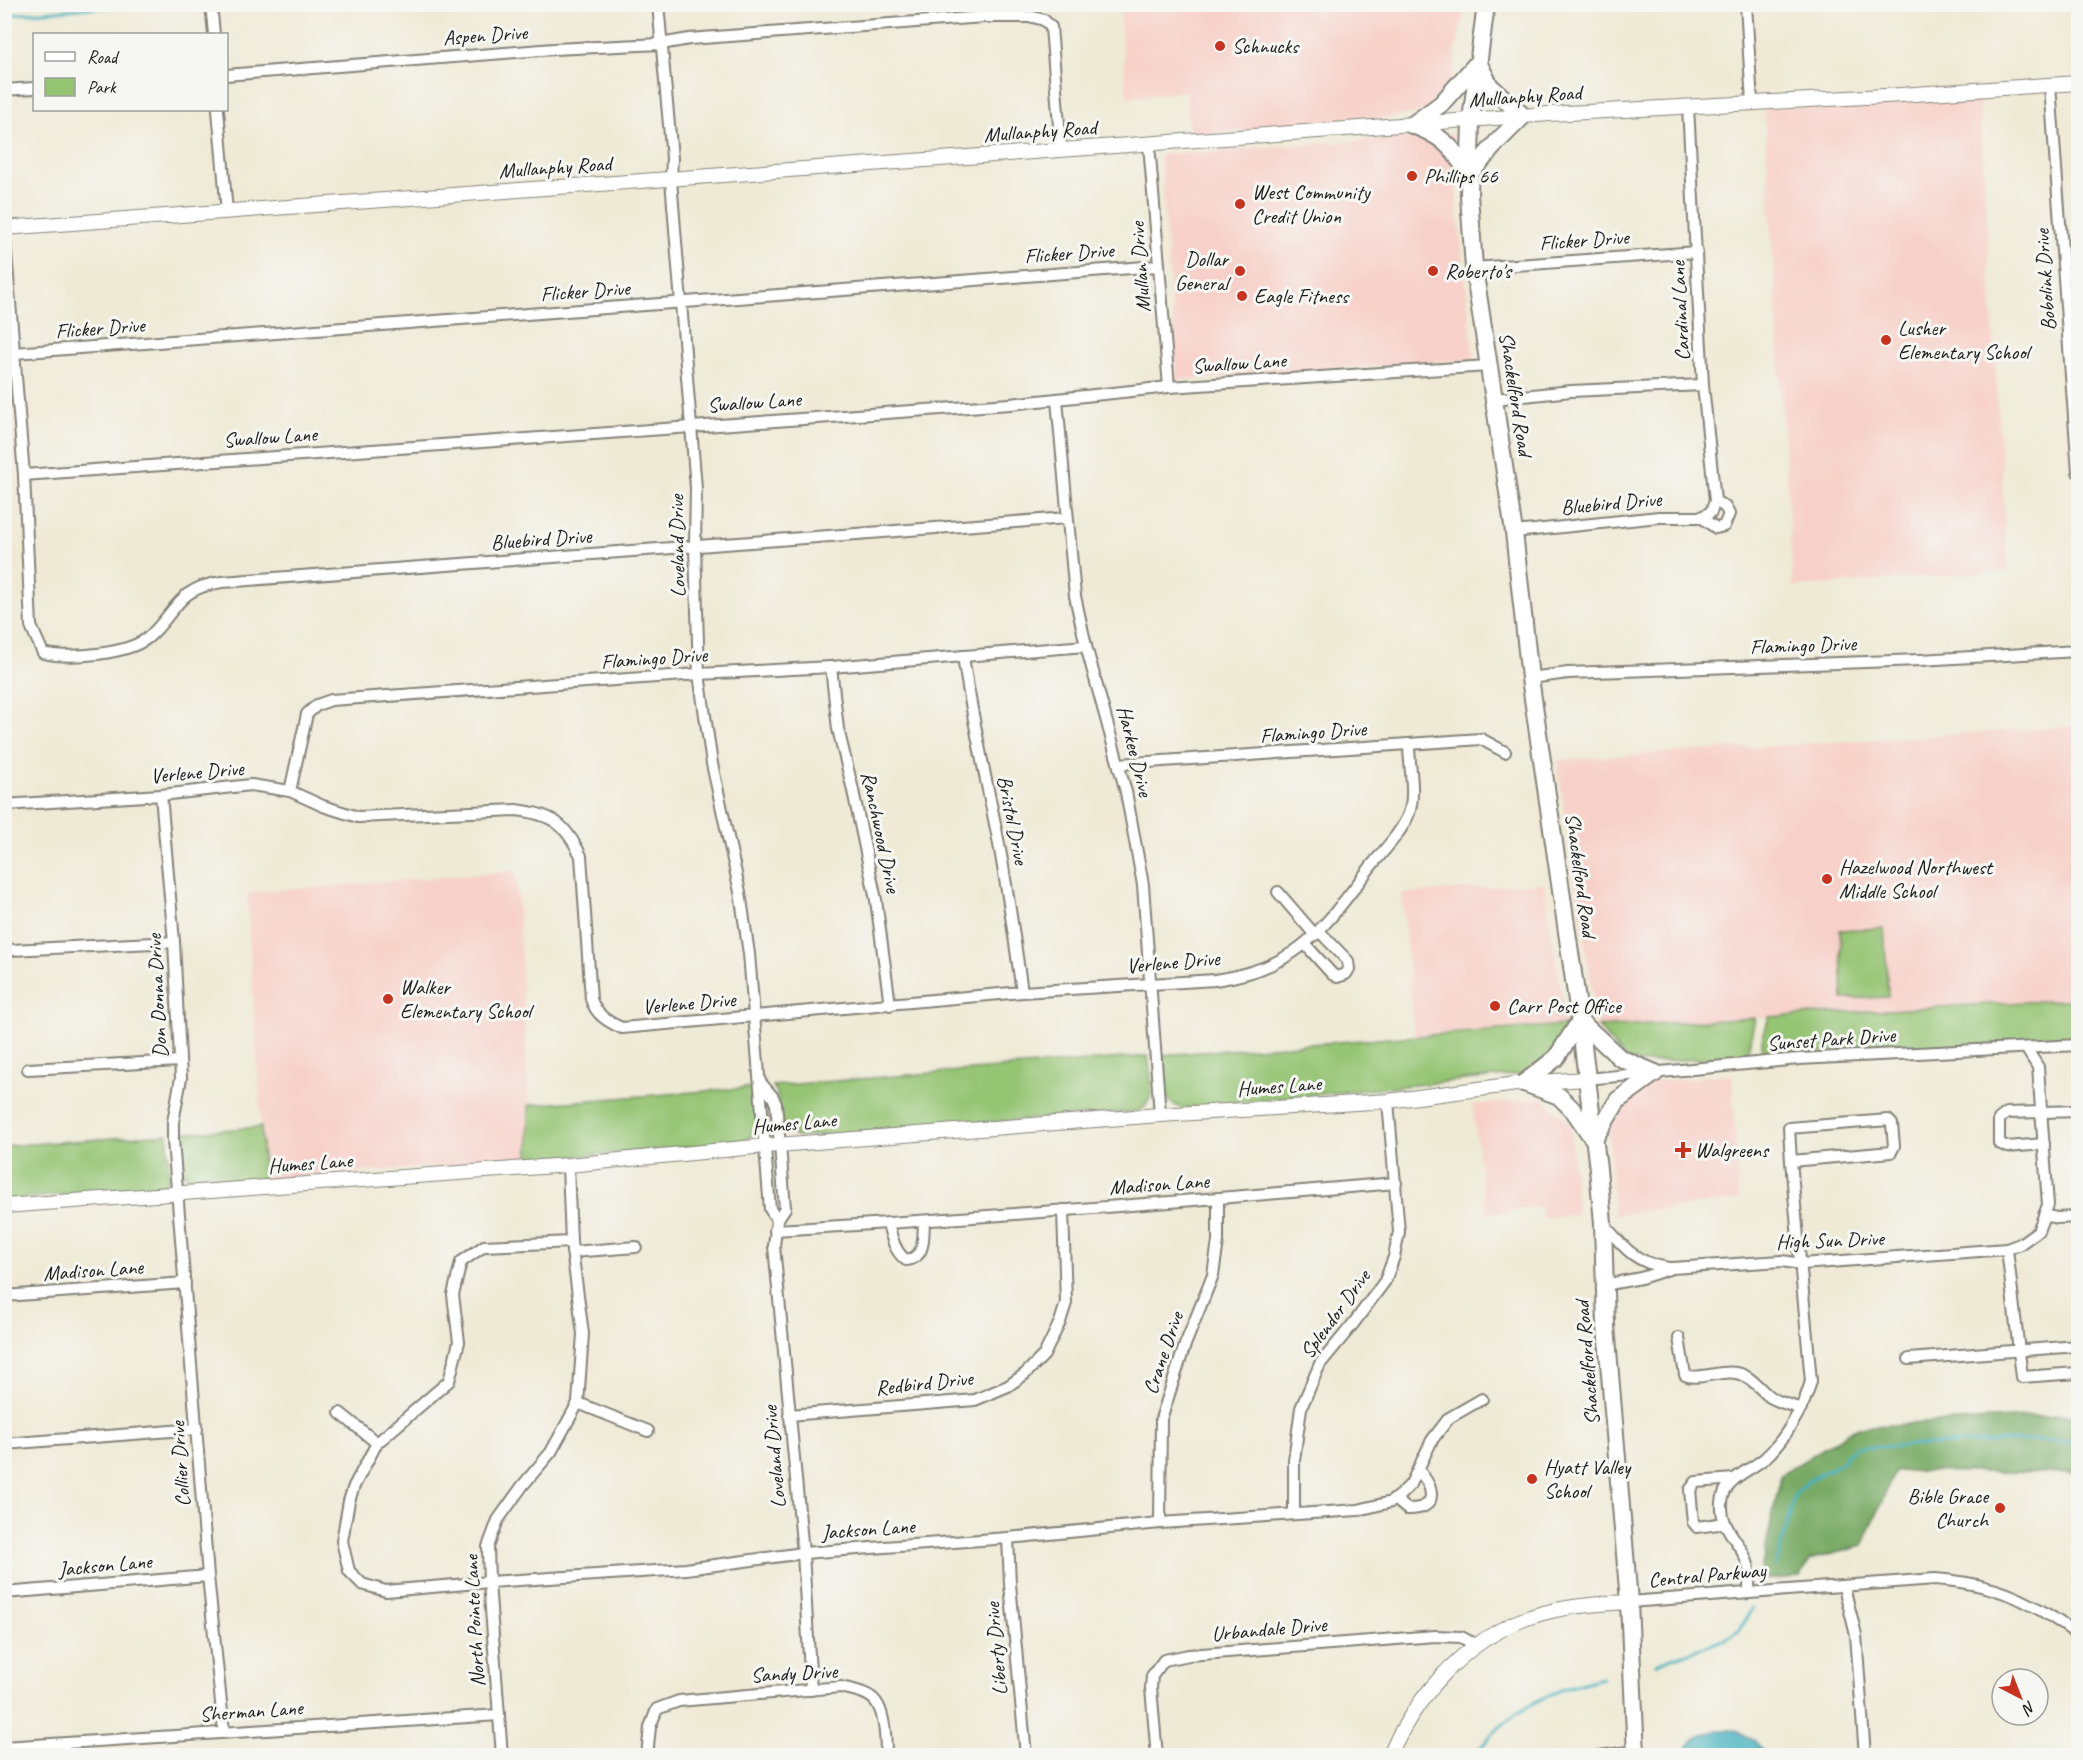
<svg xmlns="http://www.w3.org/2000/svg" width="2083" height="1760" viewBox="0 0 2083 1760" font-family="Caveat,sans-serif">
	<rect width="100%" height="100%" fill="#f6f6f2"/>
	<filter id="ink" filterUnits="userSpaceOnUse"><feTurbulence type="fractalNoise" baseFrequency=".0167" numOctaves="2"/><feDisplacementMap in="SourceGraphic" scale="12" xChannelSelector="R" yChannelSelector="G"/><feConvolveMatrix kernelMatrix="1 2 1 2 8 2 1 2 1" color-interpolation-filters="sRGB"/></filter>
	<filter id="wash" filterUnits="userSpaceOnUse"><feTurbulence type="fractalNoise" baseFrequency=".008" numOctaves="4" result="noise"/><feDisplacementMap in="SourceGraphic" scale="24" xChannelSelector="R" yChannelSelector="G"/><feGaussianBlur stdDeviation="1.35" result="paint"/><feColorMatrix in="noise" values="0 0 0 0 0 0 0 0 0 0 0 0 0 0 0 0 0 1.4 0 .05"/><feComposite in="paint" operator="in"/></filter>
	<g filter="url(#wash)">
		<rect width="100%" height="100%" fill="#eeead6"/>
		<g fill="#f7d1c9">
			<polygon points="1119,5 1466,5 1456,48 1453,79 1425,111 1396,117 1189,135 1186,91 1127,98"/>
			<polygon points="1979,97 2008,571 1793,587 1764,109"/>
			<polygon points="1454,134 1457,204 1474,359 1177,380 1160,155"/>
			<polygon points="2078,726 2078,999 1598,1027 1556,760"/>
			<polygon points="516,871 529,1105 529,1160 264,1179 247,893"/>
			<polygon points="1544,883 1566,1025 1414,1035 1402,894"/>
			<polygon points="1732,1074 1739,1200 1614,1215 1608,1122 1613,1108 1650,1082"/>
			<polygon points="1542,1098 1570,1124 1577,1215 1542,1218 1540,1207 1486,1214 1472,1105"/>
		</g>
		<g fill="#95c473" stroke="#587048" stroke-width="1.5">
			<polygon points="1884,928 1888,997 1843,999 1840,930"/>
			<polygon points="2078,999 2078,1040 1776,1055 1766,1054 1762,1049 1762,1040 1769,1017"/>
			<polygon points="1755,1018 1748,1050 1744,1056 1639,1063 1624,1058 1598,1027"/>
			<path d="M1566 1025 1561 1044 1524 1074 1183 1108C1158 1103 1162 1075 1161 1055Z"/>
			<path d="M1148 1056C1150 1076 1158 1098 1140 1111L797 1137C776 1128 783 1120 778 1100 777 1095 775 1091 773 1086Z"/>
			<polygon points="756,1087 757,1129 750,1137 741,1143 529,1160 529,1105"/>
			<path d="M261 1127 264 1179 199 1184C175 1179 180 1153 178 1133Z"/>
			<polygon points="168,1134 169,1175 167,1181 161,1186 5,1200 5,1146"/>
		</g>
		<polygon fill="#78aa65" stroke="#4a6340" stroke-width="1.5" points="2078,1414 2078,1473 1895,1471 1863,1546 1809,1560 1801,1577 1759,1580 1781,1475 1857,1427"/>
		<path fill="#43b1be" stroke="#30666d" stroke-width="1.5" d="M1717 1730H1736L1755 1742 1767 1755H1684C1688 1739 1702 1735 1717 1730Z"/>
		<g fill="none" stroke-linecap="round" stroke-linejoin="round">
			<g stroke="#43b1be" stroke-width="3">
				<polyline points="4,15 144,4"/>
				<path d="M1776 1567 1791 1509C1792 1484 1825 1472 1844 1462L1845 1455 1854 1448 2041 1440 2078 1442"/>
				<polyline points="1656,1664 1726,1639 1740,1630 1752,1608"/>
				<path d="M1475 1756C1492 1729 1524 1705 1554 1693 1569 1686 1586 1682 1603 1678"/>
			</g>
		</g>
	</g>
	<g filter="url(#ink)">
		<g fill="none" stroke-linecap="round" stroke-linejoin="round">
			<g stroke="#858379" stroke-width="14">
				<g id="street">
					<polyline points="211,4 214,34"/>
					<polyline points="658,4 672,158 671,180 696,488 695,547 699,674 712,764 740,892 749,954 770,1209 777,1220"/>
					<polyline points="1746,4 1752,103"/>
					<polyline points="226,75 554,49 661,44 689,39 984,17 1033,17 1044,20 1051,27 1061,150"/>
					<polyline points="2050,85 2078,472"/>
					<polyline points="4,90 34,88"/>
					<polyline points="218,110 227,212"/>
					<polyline points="1149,144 1169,387"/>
					<path d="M4 228 24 475 31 626 43 653C69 659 131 655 151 635 178 609 178 588 222 582L1067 518"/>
					<polyline points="1474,268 1697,252"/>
					<polyline points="14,353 1158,266"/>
					<polyline points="1494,399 1571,391 1703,385"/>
					<polyline points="1057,400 1075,596 1086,646 1126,792 1143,885 1160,1115"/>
					<polyline points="24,475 1010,404 1169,387 1488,366"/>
					<polyline points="1701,517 1716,528 1724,526 1729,514 1725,507 1715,501"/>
					<polyline points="1514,532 1659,517 1701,517 1711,512 1715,501 1703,385 1688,107"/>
					<path d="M963 656C971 711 983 765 994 819 1006 876 1014 934 1022 992"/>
					<polyline points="831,667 838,729 852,786 876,900 890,1005"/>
					<polyline points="1530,678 1568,673 1920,660 2078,651"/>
					<polyline points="1119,764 1481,739 1505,752"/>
					<polyline points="290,791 307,714 317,705 331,700 699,674 831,667 1086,646"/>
					<polyline points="161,795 174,942 181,1078 173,1122 173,1140 208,1576 224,1732"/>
					<path d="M4 805 161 795 251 785 290 791 323 806 358 817 516 810C552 814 565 823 581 856L591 999C596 1015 608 1022 622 1028L1022 992 1215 980C1300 968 1323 928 1372 865 1384 850 1402 832 1409 813 1416 793 1409 766 1409 745"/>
					<polyline points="1278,892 1315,935"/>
					<polyline points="1305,944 1332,974 1337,977 1346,974 1349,969 1348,961 1320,932"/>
					<polyline points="4,949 11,950 174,942"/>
					<polyline points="28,1069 180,1061"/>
					<polyline points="1586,1079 1799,1059 2078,1045"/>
					<polyline points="761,1083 773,1097 776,1104 780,1145 785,1208 777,1220 774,1246 803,1553 811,1690"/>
					<polyline points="2044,1144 2007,1147 1999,1143 1999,1119 2007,1113 2078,1111"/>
					<polyline points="2044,1215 2057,1218 2078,1217"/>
					<path d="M1603 1223C1623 1247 1636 1264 1669 1268"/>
					<path d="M888 1224C892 1237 894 1251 906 1260 926 1258 923 1237 924 1221"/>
					<path d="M775 1230C982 1218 1189 1201 1396 1183"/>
					<polyline points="571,1242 484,1246 461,1262 453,1295 459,1342 449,1381 377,1443 354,1486 349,1501 342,1541 349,1571 362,1584 386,1591 489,1582 686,1569 803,1553 1008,1538 1160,1523 1358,1510 1391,1502 1401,1494 1411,1484 1432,1440 1449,1418 1482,1399"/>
					<polyline points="2007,1249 2022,1377 2078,1373"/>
					<polyline points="572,1252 636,1247"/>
					<polyline points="1604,1285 1641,1278 1672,1268 1782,1261 1801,1264 2007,1249 2020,1244 2038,1231 2048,1205 2038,1067 2026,1048"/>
					<polyline points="4,1296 185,1283"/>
					<path d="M1679 1338 1685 1375C1697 1381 1720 1370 1736 1373 1751 1375 1759 1389 1770 1397 1780 1403 1791 1405 1801 1409"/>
					<polyline points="1909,1359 2078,1346"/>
					<polyline points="578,1403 648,1431"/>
					<polyline points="340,1413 377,1443"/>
					<polyline points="789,1415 975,1400 1008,1386 1025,1374 1044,1355 1060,1322 1066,1303 1063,1210"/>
					<polyline points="4,1444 197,1429"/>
					<path d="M1395 1499 1407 1509C1439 1510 1435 1488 1418 1470"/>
					<polyline points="1294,1513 1294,1460 1301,1408 1320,1364 1353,1324 1385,1281 1394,1257 1399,1232 1388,1101"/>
					<polyline points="1160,1523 1161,1419 1185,1345 1213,1275 1218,1241 1218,1199"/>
					<polyline points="1725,1523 1697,1527 1693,1522 1690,1490 1696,1482 1734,1479"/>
					<polyline points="1008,1538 1010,1584 1026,1756"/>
					<polyline points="1844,1587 1856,1635 1865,1756"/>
					<path d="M1749 1592C1749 1583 1750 1573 1748 1565 1742 1541 1720 1531 1722 1503 1724 1477 1749 1472 1765 1458 1784 1441 1805 1406 1811 1381L1791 1161 1789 1128 1888 1120 1892 1124 1894 1146 1891 1152 1791 1161"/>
					<polyline points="4,1593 208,1576"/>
					<path d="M1629 1602 1935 1579C1996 1584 2029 1599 2078 1635"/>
					<polyline points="4,1747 499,1715"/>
					<polyline points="502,1756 489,1582 488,1547 498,1520 523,1485 551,1452 578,1403 583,1334 571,1242 568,1165"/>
					<path d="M647 1756 650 1727 657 1709 679 1701 841 1687C852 1690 869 1692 876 1702 885 1714 886 1742 886 1756"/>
					<polyline points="1157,1756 1151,1688 1152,1676 1164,1660 1189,1655 1435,1636 1461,1637 1476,1645"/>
					<polyline points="1599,1756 1636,1751"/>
				</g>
			</g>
			<g stroke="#858379" stroke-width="16">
				<g id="secondary">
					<polyline points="4,228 1549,114 1885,96 2078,83"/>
					<polyline points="4,1206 568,1165 765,1146 1160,1115 1388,1101 1524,1083 1586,1079"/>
					<path d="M1389 1756C1415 1699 1459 1647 1517 1622 1552 1607 1591 1604 1629 1602"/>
				</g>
			</g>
			<g stroke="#858379" stroke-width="20">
				<g id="primary">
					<polyline points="1486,4 1471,120 1469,195 1474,268 1514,532 1530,678 1580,1021 1598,1169 1603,1223 1606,1326 1629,1602 1636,1756"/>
					<polyline points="1412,125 1441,104 1478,62"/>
					<path d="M1412 125C1442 135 1454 148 1469 175"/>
					<polyline points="1469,175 1498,141 1523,116 1490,86 1478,62"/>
					<polyline points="1580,1021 1620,1058 1655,1073"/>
					<polyline points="1524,1083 1559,1096 1574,1111 1591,1136"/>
					<polyline points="1524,1083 1556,1058 1580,1021"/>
					<polyline points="1594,1139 1618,1100 1655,1073"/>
				</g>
			</g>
			<use href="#street" stroke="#fff" stroke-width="10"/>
			<use href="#secondary" stroke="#fff" stroke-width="14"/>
			<use href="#primary" stroke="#fff" stroke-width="16"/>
		</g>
	</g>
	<g fill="#c8321e" stroke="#f6f6f2" stroke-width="2">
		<circle cx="1220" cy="46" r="6"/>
		<circle cx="1412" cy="176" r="6"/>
		<circle cx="1240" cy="204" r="6"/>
		<circle cx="1240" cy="271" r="6"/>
		<circle cx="1433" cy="271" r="6"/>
		<circle cx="1242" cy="296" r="6"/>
		<circle cx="1886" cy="340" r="6"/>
		<circle cx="1827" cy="879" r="6"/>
		<circle cx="388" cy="999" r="6"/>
		<circle cx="1495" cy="1006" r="6"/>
		<path d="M1680 1141h6v6h6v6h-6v6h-6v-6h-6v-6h6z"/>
		<circle cx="1532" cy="1479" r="6"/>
		<circle cx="2000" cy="1508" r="6"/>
	</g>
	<g text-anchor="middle" stroke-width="6" stroke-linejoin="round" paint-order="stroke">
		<g font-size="21" fill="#1c1c1c" stroke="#f6f6f2">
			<text transform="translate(485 35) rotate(-4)" y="7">Aspen Drive</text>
			<text transform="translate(1525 96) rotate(-4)" y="7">Mullanphy Road</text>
			<text transform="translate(1040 131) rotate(-4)" y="7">Mullanphy Road</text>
			<text transform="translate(555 167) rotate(-4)" y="7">Mullanphy Road</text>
			<text transform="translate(1584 240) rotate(-4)" y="7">Flicker Drive</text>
			<text transform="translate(1069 253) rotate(-4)" y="7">Flicker Drive</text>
			<text transform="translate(1140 267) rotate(-94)" y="7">Mullan Drive</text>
			<text transform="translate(2045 280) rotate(-94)" y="7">Bobolink Drive</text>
			<text transform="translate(585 291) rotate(-4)" y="7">Flicker Drive</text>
			<text transform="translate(1680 311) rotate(-93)" y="7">Cardinal Lane</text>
			<text transform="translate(100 328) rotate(-4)" y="7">Flicker Drive</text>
			<text transform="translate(1239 363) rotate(-4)" y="7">Swallow Lane</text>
			<text transform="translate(1516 394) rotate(81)" y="7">Shackelford Road</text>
			<text transform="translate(754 402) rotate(-4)" y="7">Swallow Lane</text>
			<text transform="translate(270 437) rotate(-4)" y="7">Swallow Lane</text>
			<text transform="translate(1611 503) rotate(-5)" y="7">Bluebird Drive</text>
			<text transform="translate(541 539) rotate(-4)" y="7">Bluebird Drive</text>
			<text transform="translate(677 546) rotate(-91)" y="7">Loveland Drive</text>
			<text transform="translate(1803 645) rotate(-2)" y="7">Flamingo Drive</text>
			<text transform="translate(654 658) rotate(-4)" y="7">Flamingo Drive</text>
			<text transform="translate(1313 732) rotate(-4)" y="7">Flamingo Drive</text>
			<text transform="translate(1135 751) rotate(76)" y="7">Harkee Drive</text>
			<text transform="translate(197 772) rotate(-5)" y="7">Verlene Drive</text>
			<text transform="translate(1013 820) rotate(79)" y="7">Bristol Drive</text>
			<text transform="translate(881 832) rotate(78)" y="7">Ranchwood Drive</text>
			<text transform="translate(1581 875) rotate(82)" y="7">Shackelford Road</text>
			<text transform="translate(1173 962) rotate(-5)" y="7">Verlene Drive</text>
			<text transform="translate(157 996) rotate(-93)" y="7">Don Donna Drive</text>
			<text transform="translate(689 1003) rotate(-5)" y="7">Verlene Drive</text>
			<text transform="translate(1831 1039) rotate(-4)" y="7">Sunset Park Drive</text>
			<text transform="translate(1279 1086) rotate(-4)" y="7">Humes Lane</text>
			<text transform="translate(794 1123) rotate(-5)" y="7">Humes Lane</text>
			<text transform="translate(310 1163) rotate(-4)" y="7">Humes Lane</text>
			<text transform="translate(1159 1184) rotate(-4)" y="7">Madison Lane</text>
			<text transform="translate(1830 1240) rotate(-2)" y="7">High Sun Drive</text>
			<text transform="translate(93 1270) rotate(-4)" y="7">Madison Lane</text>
			<text transform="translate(1335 1314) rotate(-54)" y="7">Splendor Drive</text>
			<text transform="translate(1163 1353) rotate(-71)" y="7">Crane Drive</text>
			<text transform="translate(1587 1363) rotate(-95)" y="7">Shackelford Road</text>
			<text transform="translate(924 1383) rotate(-6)" y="7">Redbird Drive</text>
			<text transform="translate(774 1457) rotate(-95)" y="7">Loveland Drive</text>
			<text transform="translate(180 1464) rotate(-94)" y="7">Collier Drive</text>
			<text transform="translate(868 1529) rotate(-4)" y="7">Jackson Lane</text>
			<text transform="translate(105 1565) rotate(-5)" y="7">Jackson Lane</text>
			<text transform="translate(1707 1575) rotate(-5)" y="7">Central Parkway</text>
			<text transform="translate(474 1621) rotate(-93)" y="7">North Pointe Lane</text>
			<text transform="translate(1269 1629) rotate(-5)" y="7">Urbandale Drive</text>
			<text transform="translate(996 1649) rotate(-95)" y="7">Liberty Drive</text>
			<text transform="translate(794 1673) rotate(-3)" y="7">Sandy Drive</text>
			<text transform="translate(251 1711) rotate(-4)" y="7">Sherman Lane</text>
		</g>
		<g font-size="21" fill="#1c1c1c" stroke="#f6f6f2" text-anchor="start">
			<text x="1232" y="53">Schnucks</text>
			<text x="1424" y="183">Phillips 66</text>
			<text x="1252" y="199">West Community<tspan x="1252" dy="24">Credit Union</tspan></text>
			<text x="1228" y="266" text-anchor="end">Dollar<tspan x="1228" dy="24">General</tspan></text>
			<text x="1445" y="278">Roberto's</text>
			<text x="1254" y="303">Eagle Fitness</text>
			<text x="1898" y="335">Lusher<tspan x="1898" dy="24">Elementary School</tspan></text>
			<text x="1839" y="874">Hazelwood Northwest<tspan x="1839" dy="24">Middle School</tspan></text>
			<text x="400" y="994">Walker<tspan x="400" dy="24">Elementary School</tspan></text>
			<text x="1507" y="1013">Carr Post Office</text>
			<text x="1695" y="1157">Walgreens</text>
			<text x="1544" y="1474">Hyatt Valley<tspan x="1544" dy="24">School</tspan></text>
			<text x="1988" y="1503" text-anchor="end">Bible Grace<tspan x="1988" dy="24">Church</tspan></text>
		</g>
	</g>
	<rect width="2083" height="1760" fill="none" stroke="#f6f6f2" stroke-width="24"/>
	<rect x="33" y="33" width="195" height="78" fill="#f6f6f2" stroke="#9f9f9c" stroke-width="1.5"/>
	<rect x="45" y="52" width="30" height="9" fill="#ffffff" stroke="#9f9f9c" stroke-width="1.5"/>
	<text x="87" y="63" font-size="18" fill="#1c1c1c">Road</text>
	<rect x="45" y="78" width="30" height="18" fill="#95c473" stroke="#9f9f9c" stroke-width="1.5"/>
	<text x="87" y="93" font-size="18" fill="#1c1c1c">Park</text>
	<g transform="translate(2020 1697) rotate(138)"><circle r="28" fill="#f6f6f2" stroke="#9f9f9c" stroke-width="1.5"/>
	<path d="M0-4.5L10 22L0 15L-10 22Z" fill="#c8321e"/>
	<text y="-9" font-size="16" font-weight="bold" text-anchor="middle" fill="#1c1c1c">N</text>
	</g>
</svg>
